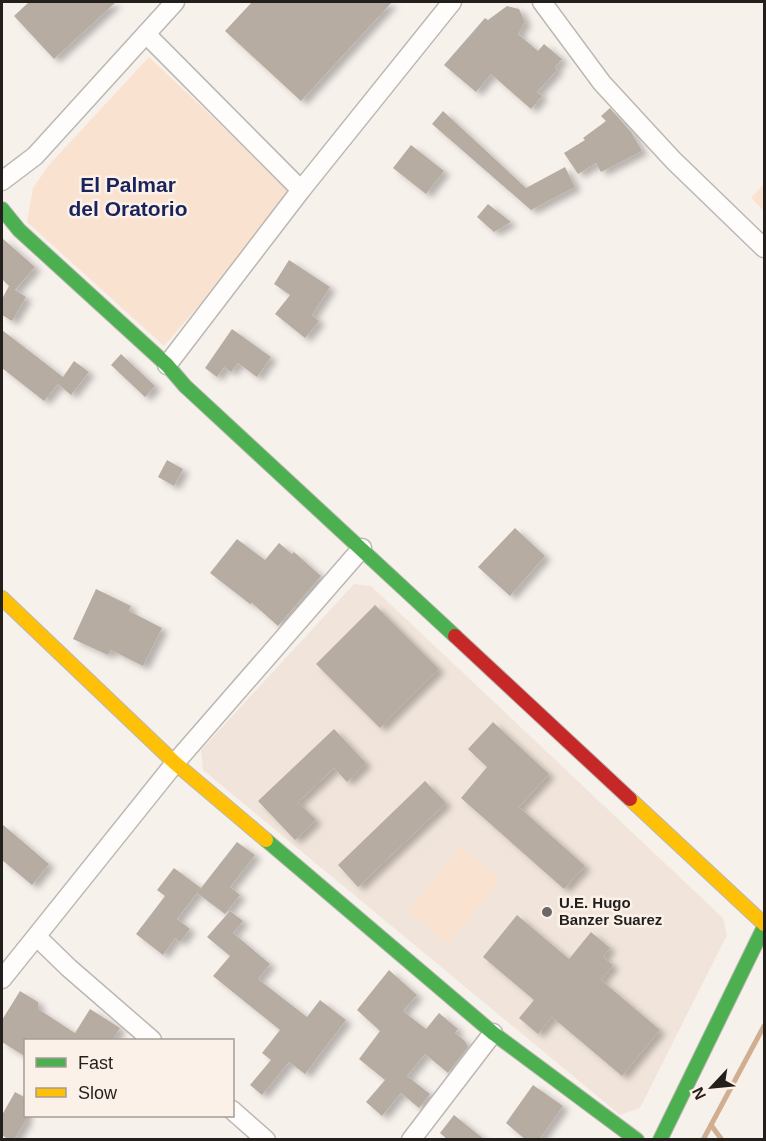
<svg xmlns="http://www.w3.org/2000/svg" width="766" height="1141" viewBox="0 0 766 1141" font-family="Helvetica,sans-serif">
	<defs>
		<filter id="shadow"><feDropShadow dx="6" dy="4" stdDeviation="3" flood-color="#0004"/></filter>
	</defs>
	<rect width="100%" height="100%" fill="#f7f1ec"/>
	<polygon fill="#f1e5db" points="354,584 371,586 723,918 727,935 640,1108 620,1115 203,770 201,750"/>
	<g fill="#f9e3d0">
		<polygon points="149,57 291,191 227,273 164,346 27,222 33,188 48,166"/>
		<polygon points="764,184 764,211 751,198"/>
		<polygon points="461,847 501,880 448,944 408,911"/>
	</g>
	<g fill="none" stroke-linecap="round" stroke-linejoin="round">
		<g stroke="#d1ae90" stroke-width="5">
			<polyline points="711,1125 722,1140"/>
			<polyline points="703,1140 764,1026"/>
		</g>
	</g>
	<g fill="#b7aca2" filter="url(#shadow)">
		<polygon points="29,2 116,2 54,59 14,16"/>
		<polygon points="252,2 392,2 301,101 225,31"/>
		<polygon points="507,6 519,9 525,22 518,34 538,51 544,44 562,59 555,67 557,70 537,92 542,96 531,109 491,74 476,92 444,65 485,18 488,20"/>
		<polygon points="610,108 631,132 642,151 601,172 596,163 578,174 564,153 585,140 583,138 606,121 601,116"/>
		<polygon points="443,111 526,188 565,167 575,187 531,210 432,124"/>
		<polygon points="411,145 444,171 426,194 393,168"/>
		<polygon points="488,204 511,222 494,232 477,217"/>
		<polygon points="2,238 35,267 15,290 26,297 12,321 2,315 2,299 9,286 2,279"/>
		<polygon points="289,260 330,287 312,315 319,321 305,338 275,314 290,295 274,284"/>
		<polygon points="232,329 271,357 257,377 238,363 231,372 224,367 217,377 205,368"/>
		<polygon points="2,330 63,377 74,361 89,372 71,395 58,384 44,401 2,368"/>
		<polygon points="121,354 155,386 145,397 111,365"/>
		<polygon points="167,460 183,469 174,486 158,477"/>
		<polygon points="515,528 545,556 510,596 478,567"/>
		<polygon points="237,539 265,560 279,543 292,554 294,552 321,576 278,626 252,603 250,604 210,573"/>
		<polygon points="96,589 131,606 129,611 162,628 143,666 111,650 108,655 73,639"/>
		<polygon points="375,605 439,669 380,728 316,664"/>
		<polygon points="493,722 549,774 519,807 585,866 564,889 461,798 487,767 468,749"/>
		<polygon points="334,729 366,763 347,782 334,768 298,802 316,820 295,840 258,801"/>
		<polygon points="425,781 446,803 358,887 338,865"/>
		<polygon points="2,824 49,864 32,885 2,860"/>
		<polygon points="237,842 255,855 230,887 240,895 225,914 197,893"/>
		<polygon points="174,868 201,888 177,919 190,929 180,942 175,938 163,955 136,934 165,896 157,890"/>
		<polygon points="230,911 243,921 233,933 270,964 258,979 307,1017 320,1000 346,1020 305,1074 289,1062 262,1095 250,1085 271,1060 262,1053 280,1030 213,976 230,956 207,937"/>
		<polygon points="517,915 569,959 591,932 610,948 603,957 613,965 601,980 660,1030 622,1076 552,1017 538,1034 519,1018 534,1000 483,957"/>
		<polygon points="389,970 417,995 403,1011 426,1029 439,1013 458,1029 455,1033 465,1041 468,1047 448,1073 425,1054 407,1076 430,1094 419,1108 401,1093 382,1116 366,1102 385,1080 359,1059 380,1031 357,1010"/>
		<polygon points="20,991 38,1002 38,1009 75,1033 90,1009 120,1028 112,1041 26,1041 26,1057 2,1042 2,1020"/>
		<polygon points="533,1085 563,1106 539,1140 526,1140 506,1123"/>
		<polygon points="15,1092 26,1098 26,1120 14,1140 9,1140 2,1135 2,1115"/>
		<polygon points="454,1115 485,1140 448,1140 440,1133"/>
	</g>
	<g fill="none" stroke-linecap="round" stroke-linejoin="round">
		<g stroke="#bbb7b3" stroke-width="21">
			<g id="street">
				<polyline points="542,2 602,83 673,160 764,248"/>
				<polyline points="146,34 301,190"/>
				<polyline points="2,181 35,156 175,2"/>
				<polyline points="167,365 301,190 452,2"/>
				<polyline points="37,937 69,968 152,1040"/>
				<polyline points="2,979 175,763 362,548"/>
				<polyline points="232,1110 266,1140"/>
				<polyline points="411,1140 493,1033"/>
			</g>
		</g>
		<g stroke="#bbb7b3" stroke-width="16">
			<g id="fast">
				<polyline points="2,209 19,230 167,365 185,386 455,636"/>
				<polyline points="266,840 493,1033 637,1140"/>
				<polyline points="660,1140 764,927"/>
			</g>
		</g>
		<g stroke="#bbb7b3" stroke-width="16">
			<g id="slow">
				<polyline points="2,598 175,763 266,840"/>
				<polyline points="630,799 764,924"/>
			</g>
		</g>
		<g stroke="#bbb7b3" stroke-width="16">
			<polyline id="jam" points="455,636 630,799"/>
		</g>
		<use href="#street" stroke="#fefdfc" stroke-width="18"/>
		<use href="#fast" stroke="#4caf50" stroke-width="14"/>
		<use href="#slow" stroke="#ffc107" stroke-width="14"/>
		<use href="#jam" stroke="#c62828" stroke-width="14"/>
	</g>
	<circle fill="#6d6865" stroke="#fbf1e8" stroke-width="2" cx="547" cy="912" r="6"/>
	<g text-anchor="middle" stroke-width="5" stroke-linejoin="round" paint-order="stroke">
		<g font-size="15" font-weight="bold" fill="#231f1c" stroke="#fbf1e8" text-anchor="start">
			<text x="559" y="908">U.E. Hugo<tspan x="559" dy="17">Banzer Suarez</tspan></text>
		</g>
		<g font-size="21" font-weight="bold" fill="#1a235a" stroke="#fbf1e8">
			<text x="128" y="192">El Palmar<tspan x="128" dy="24">del Oratorio</tspan></text>
		</g>
	</g>
	<rect width="766" height="1141" fill="none" stroke="#231f1c" stroke-width="6"/>
	<rect x="24" y="1039" width="210" height="78" fill="#fbf1e8" stroke="#a59d96" stroke-width="1.5"/>
	<rect x="36" y="1058" width="30" height="9" fill="#4caf50" stroke="#a59d96" stroke-width="1.5"/>
	<text x="78" y="1069" font-size="18" fill="#231f1c">Fast</text>
	<rect x="36" y="1088" width="30" height="9" fill="#ffc107" stroke="#a59d96" stroke-width="1.5"/>
	<text x="78" y="1099" font-size="18" fill="#231f1c">Slow</text>
	<g transform="translate(712 1087) rotate(244)" stroke="#fbf1e8" stroke-width="4.5" paint-order="stroke">
	<path d="M0-4.5L10 22L0 15L-10 22Z" fill="#231f1c"/>
	<text y="-9" font-size="16" font-weight="bold" text-anchor="middle" fill="#231f1c">N</text>
	</g>
</svg>
